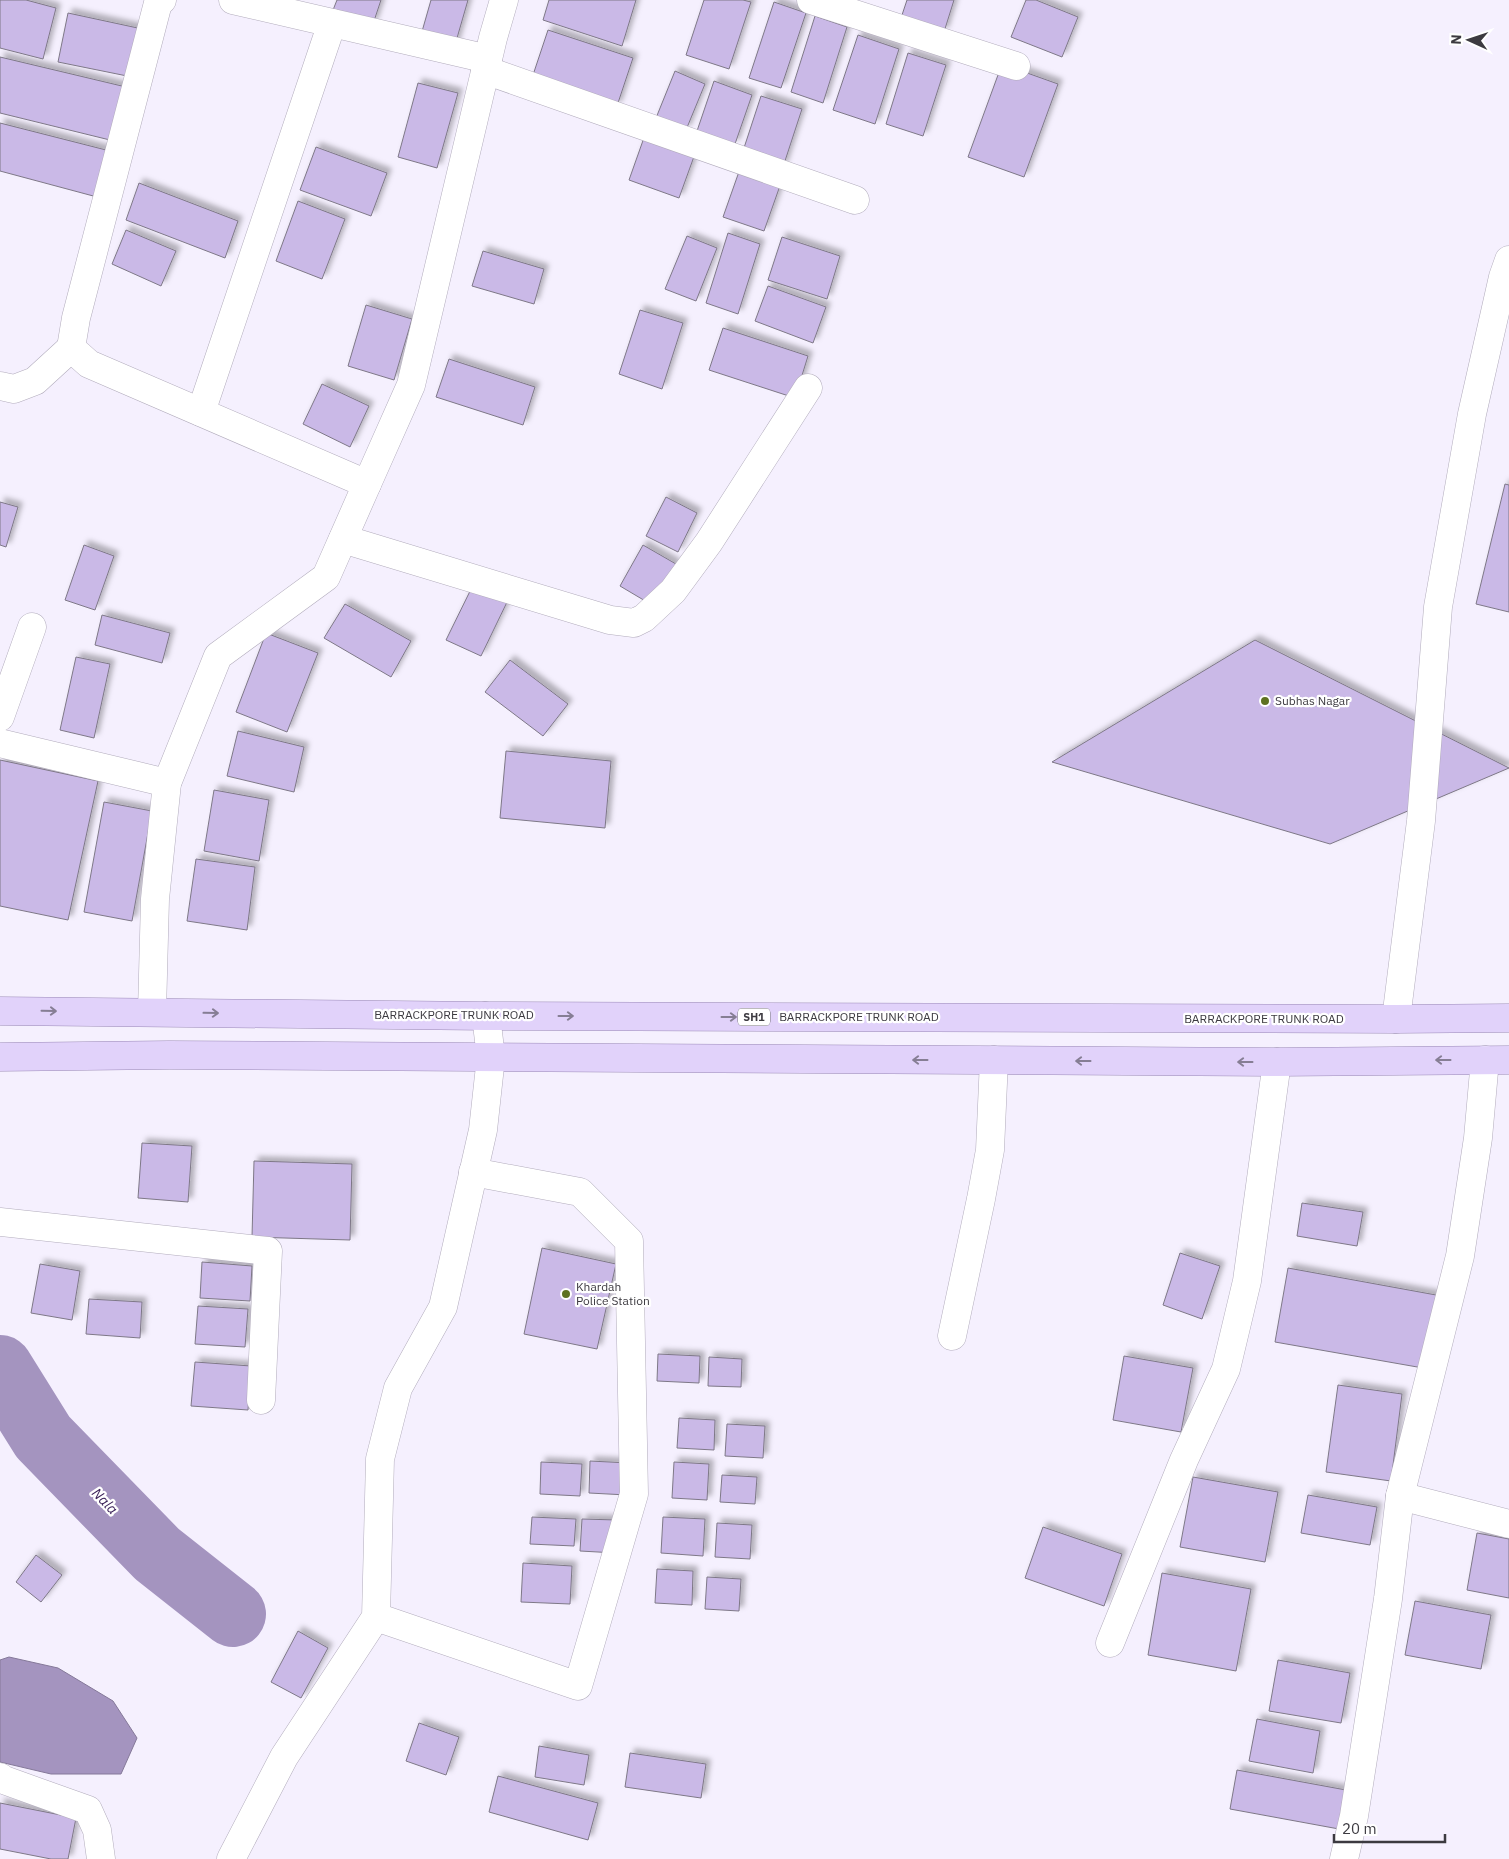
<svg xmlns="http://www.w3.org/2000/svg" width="1509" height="1859" viewBox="0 0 1509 1859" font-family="'IBM Plex Sans',sans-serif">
	<defs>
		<filter id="shadow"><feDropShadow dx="4.5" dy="-4.5" stdDeviation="2.5" flood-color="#0004"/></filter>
	</defs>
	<rect width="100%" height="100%" fill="#f5f0fe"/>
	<polygon fill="#a494bf" stroke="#857999" points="9,1657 58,1668 113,1701 137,1738 121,1774 51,1774 0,1762 0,1660"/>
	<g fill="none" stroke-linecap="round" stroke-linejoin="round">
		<polyline stroke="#a494bf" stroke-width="66" points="0,1368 43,1437 157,1554 233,1614"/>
	</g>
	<g fill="#cab9e7" stroke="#7e7887" filter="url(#shadow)">
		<polygon points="0,0 26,0 56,8 43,59 0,48"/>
		<polygon points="337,0 381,0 373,24 333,10"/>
		<polygon points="431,0 468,0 455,45 421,35"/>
		<polygon points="549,0 636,0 622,46 543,20"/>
		<polygon points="704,0 743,0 751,2 729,69 686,55"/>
		<polygon points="907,0 954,0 944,32 901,18"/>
		<polygon points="1026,0 1036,0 1078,17 1062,57 1011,37"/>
		<polygon points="774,2 806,13 781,88 749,78"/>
		<polygon points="68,13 147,30 137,78 58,62"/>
		<polygon points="815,16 847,27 823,103 791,92"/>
		<polygon points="548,30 633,58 617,106 532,78"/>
		<polygon points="858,35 899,49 875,124 833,110"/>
		<polygon points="908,53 946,65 923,136 886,124"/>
		<polygon points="0,57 126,87 114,141 0,113"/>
		<polygon points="1002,64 1058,84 1024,177 968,157"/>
		<polygon points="675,71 705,84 686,130 656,118"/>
		<polygon points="714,81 752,95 735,144 697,131"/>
		<polygon points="418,83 458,93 437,168 398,157"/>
		<polygon points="761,96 802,109 783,167 742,154"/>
		<polygon points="0,123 110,151 97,197 0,171"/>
		<polygon points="646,132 696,151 679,198 629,180"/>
		<polygon points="316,147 387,173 371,216 300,190"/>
		<polygon points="741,166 782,180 764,231 723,217"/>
		<polygon points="139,183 238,221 225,258 126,220"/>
		<polygon points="298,201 345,219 322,279 276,261"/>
		<polygon points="126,230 176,251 161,286 112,264"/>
		<polygon points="728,233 760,244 738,314 706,303"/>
		<polygon points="687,236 717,248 696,301 665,289"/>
		<polygon points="782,237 840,256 827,299 768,280"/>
		<polygon points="483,251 544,269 534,304 472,286"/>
		<polygon points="768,286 826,307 813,343 755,321"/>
		<polygon points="366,305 412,319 394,380 348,366"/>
		<polygon points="640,310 683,323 662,389 619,374"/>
		<polygon points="723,328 808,356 795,398 709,370"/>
		<polygon points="449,359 535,387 523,425 436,397"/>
		<polygon points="322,384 369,406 350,447 303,424"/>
		<polygon points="1505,484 1509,485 1509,612 1476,604"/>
		<polygon points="666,497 697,513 678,552 646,536"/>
		<polygon points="0,502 18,507 6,547 0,545"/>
		<polygon points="84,545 114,556 95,610 65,600"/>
		<polygon points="643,545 676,564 652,605 620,586"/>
		<polygon points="475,581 509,598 481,656 446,640"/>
		<polygon points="345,604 411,641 391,677 324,638"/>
		<polygon points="102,615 170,633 162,663 95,645"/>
		<polygon points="266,633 318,653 287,732 236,712"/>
		<polygon points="1255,640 1509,768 1330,844 1052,762"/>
		<polygon points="76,657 110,664 94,738 60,730"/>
		<polygon points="510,660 568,704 543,736 485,692"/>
		<polygon points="238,731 304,747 294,792 227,776"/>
		<polygon points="506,751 611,761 605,828 500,818"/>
		<polygon points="0,760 98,781 68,920 0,906"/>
		<polygon points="214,790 269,800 259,861 204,851"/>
		<polygon points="104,802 152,811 132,921 84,912"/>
		<polygon points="196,859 255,867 247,930 187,921"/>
		<polygon points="142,1143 192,1146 188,1202 138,1198"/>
		<polygon points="254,1161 352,1164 350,1240 252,1237"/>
		<polygon points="1302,1203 1363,1212 1357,1246 1297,1236"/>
		<polygon points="542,1248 616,1264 597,1349 524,1334"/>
		<polygon points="1180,1253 1220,1266 1202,1319 1163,1305"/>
		<polygon points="202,1262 252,1266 250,1301 200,1298"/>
		<polygon points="40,1264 80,1271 72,1320 31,1313"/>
		<polygon points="1288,1268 1436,1295 1423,1368 1275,1342"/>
		<polygon points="89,1299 142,1302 140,1338 86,1334"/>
		<polygon points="198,1306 248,1309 245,1347 195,1344"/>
		<polygon points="658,1354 700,1356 699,1383 657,1381"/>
		<polygon points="1124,1356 1193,1368 1181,1432 1113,1420"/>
		<polygon points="709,1357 742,1359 741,1387 708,1386"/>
		<polygon points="195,1362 251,1366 248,1410 191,1406"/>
		<polygon points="1338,1385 1402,1394 1391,1481 1326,1472"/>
		<polygon points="679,1418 715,1420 714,1450 677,1448"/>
		<polygon points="727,1424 765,1426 763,1458 725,1456"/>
		<polygon points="590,1461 629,1463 627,1495 589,1493"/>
		<polygon points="541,1462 582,1464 580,1496 540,1494"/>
		<polygon points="674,1462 709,1464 707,1500 672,1498"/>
		<polygon points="722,1475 757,1477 755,1504 720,1502"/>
		<polygon points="1193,1477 1278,1492 1265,1562 1180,1547"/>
		<polygon points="1308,1495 1377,1507 1370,1545 1301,1533"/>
		<polygon points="532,1517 576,1519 574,1546 530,1544"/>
		<polygon points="663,1517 705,1519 703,1556 661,1553"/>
		<polygon points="582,1519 617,1520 616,1553 580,1551"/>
		<polygon points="717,1523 752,1525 750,1559 715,1557"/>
		<polygon points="1043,1527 1122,1554 1104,1606 1025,1578"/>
		<polygon points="1477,1533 1509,1539 1509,1598 1467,1590"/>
		<polygon points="36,1555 62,1575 41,1602 16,1582"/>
		<polygon points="523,1563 572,1566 570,1604 521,1602"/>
		<polygon points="657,1569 693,1571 692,1605 655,1603"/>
		<polygon points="1162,1573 1251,1589 1236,1671 1148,1655"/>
		<polygon points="707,1577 741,1579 739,1611 705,1609"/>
		<polygon points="1415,1601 1491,1615 1481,1669 1405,1655"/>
		<polygon points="298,1631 328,1648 301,1698 271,1682"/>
		<polygon points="1278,1660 1350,1673 1341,1723 1269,1711"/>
		<polygon points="1257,1719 1320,1731 1313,1773 1249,1761"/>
		<polygon points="419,1723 459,1737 446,1775 406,1761"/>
		<polygon points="539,1746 589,1755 584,1785 535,1777"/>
		<polygon points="630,1753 706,1764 701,1798 625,1787"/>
		<polygon points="1237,1770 1346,1790 1339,1829 1230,1809"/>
		<polygon points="498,1776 598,1803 588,1840 489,1812"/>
		<polygon points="0,1803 76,1818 68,1859 51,1859 0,1849"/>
	</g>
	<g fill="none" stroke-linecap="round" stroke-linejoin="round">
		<g stroke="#b2acbc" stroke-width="29">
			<g id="minor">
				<polyline points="162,0 158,3 76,318 71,348 89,364 367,484"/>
				<polyline points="233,0 488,59"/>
				<polyline points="811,0 1016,66"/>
				<polyline points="485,70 855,200"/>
				<polyline points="0,386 14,389 35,381 71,348"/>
				<polyline points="201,412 332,23"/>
				<polyline points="343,539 610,620 634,623 644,618 673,591 709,542 808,388"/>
				<polyline points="0,717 32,627"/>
				<polyline points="0,743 167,783"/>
				<polyline points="152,1012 155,899 167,783 218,656 326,577 367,484 411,385 493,38 504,0"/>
				<polyline points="1396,1019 1421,821 1438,607 1472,414 1503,277 1509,260"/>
				<polyline points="0,1222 268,1251 261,1400"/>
				<polyline points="952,1336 981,1199 990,1150 994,1060"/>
				<polyline points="1400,1496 1509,1524"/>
				<polyline points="376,1617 578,1686 634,1494 629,1241 580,1192 473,1172"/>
				<polyline points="1110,1643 1184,1460 1226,1369 1247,1281 1277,1062"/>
				<polyline points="0,1777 4,1780 88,1810 97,1830 101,1859"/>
				<polyline points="231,1859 284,1757 376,1617 380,1459 398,1388 443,1307 483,1130 491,1057 486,1016"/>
				<polyline points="1344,1859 1354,1816 1388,1599 1400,1496 1460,1256 1478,1138 1485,1060"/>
			</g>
		</g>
		<g stroke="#9a89b6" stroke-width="29">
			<g id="major">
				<polyline points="0,1011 486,1016 1396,1019 1509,1018"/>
				<polyline points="0,1057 169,1055 1277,1062 1509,1060"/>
			</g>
		</g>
		<use href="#minor" stroke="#fff" stroke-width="28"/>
		<use href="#major" stroke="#e1d2fa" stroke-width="28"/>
	</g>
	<defs><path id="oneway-shaft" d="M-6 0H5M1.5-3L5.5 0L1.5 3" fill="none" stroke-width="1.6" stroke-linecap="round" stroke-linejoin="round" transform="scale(1.25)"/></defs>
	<g stroke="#867e94">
		<use href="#oneway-shaft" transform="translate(49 1011) rotate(1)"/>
		<use href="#oneway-shaft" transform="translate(211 1013) rotate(1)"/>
		<use href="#oneway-shaft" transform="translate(566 1016)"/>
		<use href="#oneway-shaft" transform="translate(729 1017)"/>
		<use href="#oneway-shaft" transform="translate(920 1060) rotate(-180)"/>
		<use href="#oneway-shaft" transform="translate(1443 1060) rotate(-180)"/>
		<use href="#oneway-shaft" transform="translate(1083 1061) rotate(-180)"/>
		<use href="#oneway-shaft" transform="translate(1245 1062) rotate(-180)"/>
	</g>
	<g fill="#5e7120" stroke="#fff" stroke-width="2">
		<circle cx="1265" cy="701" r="5"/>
		<circle cx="566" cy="1294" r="5"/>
	</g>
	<g text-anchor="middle" stroke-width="4.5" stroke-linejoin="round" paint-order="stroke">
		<rect fill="#fff" stroke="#767579" stroke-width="1" x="738" y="1008.5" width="32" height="17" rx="4"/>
		<g font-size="11" font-weight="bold" fill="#3c3a40">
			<text x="754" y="1021">SH1</text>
		</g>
		<g font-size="12" fill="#3c3a40" stroke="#fff" text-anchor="start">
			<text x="1275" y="705">Subhas Nagar</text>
			<text x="576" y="1291">Khardah<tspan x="576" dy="14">Police Station</tspan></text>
		</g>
		<g font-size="12" fill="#3c3a40" stroke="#fff">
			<text x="454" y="1019">BARRACKPORE TRUNK ROAD</text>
			<text x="859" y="1021">BARRACKPORE TRUNK ROAD</text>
			<text x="1264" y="1023">BARRACKPORE TRUNK ROAD</text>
		</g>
		<g font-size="14" font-style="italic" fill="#3b2259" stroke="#fff">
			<text transform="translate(105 1501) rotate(46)" y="5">Nala</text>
		</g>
	</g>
	<g transform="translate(1469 40) rotate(273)" stroke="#ffffff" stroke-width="4" paint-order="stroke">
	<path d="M0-4L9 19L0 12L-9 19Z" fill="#3c3a40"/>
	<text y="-8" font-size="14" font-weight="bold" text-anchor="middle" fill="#3c3a40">N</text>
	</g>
	<path d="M1334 1834v8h111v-8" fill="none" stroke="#3c3a40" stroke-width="2.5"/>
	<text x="1342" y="1834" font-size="15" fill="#3c3a40" stroke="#ffffff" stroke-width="4" paint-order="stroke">20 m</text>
</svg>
